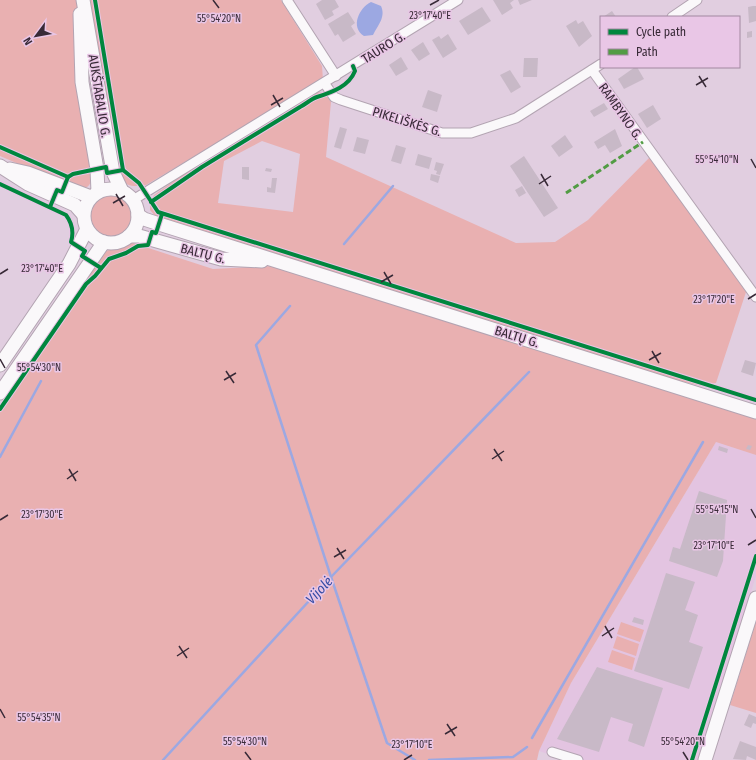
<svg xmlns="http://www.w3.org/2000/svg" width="756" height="760" viewBox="0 0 756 760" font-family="'Fira Sans Condensed',sans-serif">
	<rect width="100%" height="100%" fill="#e1cee0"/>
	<polygon fill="#e3c4e1" points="716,442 756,455 756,576 699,760 566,760 539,751 571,683"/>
	<g fill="#e9b0b1" fill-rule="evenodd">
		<path d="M0 0H77L78 83 92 174C91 191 84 189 70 186L0 156Z"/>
		<path d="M88 0H281L322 66 323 80 146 185C135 187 127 187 119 178Z"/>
		<path d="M317 92 324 93 331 102 326 157 516 243 555 242 588 220 650 157 746 292 716 383 702 386 666 378 158 219 150 210V203L154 195 195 166ZM262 141 300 154 293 212 218 203 224 161Z"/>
		<circle cx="111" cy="216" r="22"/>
		<polygon points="133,243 213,269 272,266 756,417 756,455 716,442 571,683 539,751 537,760 0,760 0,405 25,363 100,254 106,251"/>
		<polygon points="756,621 756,713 730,705"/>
		<polygon points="621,622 644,630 640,642 617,634"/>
		<polygon points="617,636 639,644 636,656 613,648"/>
		<polygon points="612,650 635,658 632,670 608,662"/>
	</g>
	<path fill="#9ca8e2" d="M371 2 381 6C386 17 378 25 373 35L364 36C350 27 359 8 371 2Z"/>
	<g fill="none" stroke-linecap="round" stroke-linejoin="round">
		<g stroke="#9ca8e2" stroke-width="2.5">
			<polyline points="344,244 393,186"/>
			<polyline points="290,306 256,345 331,577 387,743 415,760"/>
			<polyline points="0,457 41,381"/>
			<polyline points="532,738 703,442"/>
			<polyline points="163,760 331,577 529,372"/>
			<polyline points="429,760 513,757 527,747"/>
		</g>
	</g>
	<g fill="#c8b9c7">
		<polygon points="322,0 335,0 339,7 332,11 334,15 325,20 316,4"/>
		<polygon points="493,0 514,0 510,3 513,8 502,15"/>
		<polygon points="518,0 532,0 520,5"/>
		<polygon points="753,6 756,6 756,21 749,23 748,7"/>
		<polygon points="482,7 491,21 468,35 459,21"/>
		<polygon points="612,11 616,17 603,17"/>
		<polygon points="348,12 355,23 351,26 356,34 343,42 338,34 335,36 328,24"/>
		<polygon points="576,20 578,24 583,21 592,36 579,47 566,26"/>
		<polygon points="752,31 752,37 747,38 747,32"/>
		<polygon points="448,34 457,49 443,58 432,40 439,36 441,39"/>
		<polygon points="423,42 430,54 419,61 411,50"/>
		<polygon points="401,57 408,69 396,76 389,65"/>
		<polygon points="524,58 538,58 537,77 523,77"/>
		<polygon points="635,67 637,67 644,79 624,89 618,79"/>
		<polygon points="510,70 521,87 511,93 500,75"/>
		<polygon points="428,90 442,95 437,112 422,107"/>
		<polygon points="604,103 608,109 594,117 590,111"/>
		<polygon points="653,105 661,119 647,128 638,114"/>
		<polygon points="340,127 347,129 341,149 334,147"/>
		<polygon points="615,129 622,146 610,153 605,145 598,149 594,142"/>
		<polygon points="565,135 573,147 559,157 551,146"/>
		<polygon points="357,137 369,140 365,154 353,151"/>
		<polygon points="396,145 406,148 401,164 391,161"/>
		<polygon points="418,154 432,158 429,169 415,165"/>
		<polygon points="524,156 558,208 544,217 510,166"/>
		<polygon points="436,162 444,164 440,175 436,174 437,171 434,170"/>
		<polygon points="242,167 249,167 249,180 242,179"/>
		<polygon points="266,168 272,169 271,172 265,171"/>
		<polygon points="431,174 440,176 438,183 430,180"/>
		<polygon points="272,178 277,178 275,193 267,192 267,187 271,188"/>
		<polygon points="522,186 526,193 519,197 515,190"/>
		<polygon points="745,360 756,363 753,376 741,372"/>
		<polygon points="748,445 752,446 750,450 746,449"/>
		<polygon points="719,446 728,449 727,453 718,450"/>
		<polygon points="699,491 727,500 723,561 717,577 669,561 673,547 680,549"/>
		<polygon points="666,573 695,582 685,610 698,615 689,642 703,647 689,689 634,671"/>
		<polygon points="634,617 644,620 643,625 632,622"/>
		<polygon points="597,667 663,688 644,747 628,741 633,724 611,717 599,752 557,739"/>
		<polygon points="749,714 756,717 756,724 753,723 751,728 744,725"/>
		<polygon points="740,741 756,747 756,760 747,756 746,760 733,759"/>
	</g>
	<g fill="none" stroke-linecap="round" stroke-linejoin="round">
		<g stroke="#b3a4b2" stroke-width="11">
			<g id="minor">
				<polyline points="287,0 336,76"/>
				<polyline points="672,17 697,0"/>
				<polyline points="592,70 756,297"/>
				<polyline points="325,84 334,97 341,100 442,133 471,133 516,118 601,64"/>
				<polyline points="133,200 458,0"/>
				<polyline points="552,752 578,760"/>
			</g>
		</g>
		<g stroke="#b3a4b2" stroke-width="15">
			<g id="secondary">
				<polyline points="83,0 113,172 122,191"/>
				<polyline points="80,14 82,82 97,169 98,192"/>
				<polyline points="0,166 28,184 75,205 83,214"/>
				<polyline points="10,169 28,173 91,197"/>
				<circle cx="111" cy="216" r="27"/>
				<polyline points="138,215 144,219 159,224 756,412"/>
				<polyline points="129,236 139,236 221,259 262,261"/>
				<polyline points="0,365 69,264 87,229"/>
				<polyline points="0,393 104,242"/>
				<polyline points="705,760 756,598"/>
			</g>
		</g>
		<use href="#minor" stroke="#faf8fa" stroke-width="9"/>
		<use href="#secondary" stroke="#faf8fa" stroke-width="13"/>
		<polyline stroke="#529c44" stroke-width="3" stroke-dasharray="6 3" stroke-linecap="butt" points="566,193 643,142"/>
		<g stroke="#e9c6e6" stroke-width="6">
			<g id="cycleway">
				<polyline points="95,0 123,170 139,183 158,212 756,400"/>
				<polyline points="0,147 68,177"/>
				<path d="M0 184 66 215C72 223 74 232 71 242L85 251 82 256 101 268"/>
				<path d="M151 202 202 167 300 107C306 104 311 99 317 97 333 92 349 86 355 71L353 66"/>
				<polyline points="50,207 57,190 62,192 68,177 73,174 106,167 107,173 123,170"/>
				<polyline points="0,409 86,284 95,276 109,259 126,253 138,246 148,245 152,232 156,233 162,214"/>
				<polyline points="692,760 756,556"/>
			</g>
		</g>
		<use href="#cycleway" stroke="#00873e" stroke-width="4"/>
	</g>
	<path fill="none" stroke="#382a37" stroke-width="1.5" d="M213 0 219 8M430 5 439 0M699 76 706 87M696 85 708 78M273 95 280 107M271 105 283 98M751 159 756 168M541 174 548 186M539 184 551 176M116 194 123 206M113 203 125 196M384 272 391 284M0 274 8 269M381 282 393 275M748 299 756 294M652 351 659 363M0 359 5 368M649 360 661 353M226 371 234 383M224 380 236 373M494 449 502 461M492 459 504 451M69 469 76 481M67 479 78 471M751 509 756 518M0 520 8 515M748 545 756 540M337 548 344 559M334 557 346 550M605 626 612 638M602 636 614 628M179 646 187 658M177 656 189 648M0 709 5 718M447 724 455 736M445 734 457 727M245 752 251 760M683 752 688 760M404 760 412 755"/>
	<g text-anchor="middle" stroke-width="3" stroke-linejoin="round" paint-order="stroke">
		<g font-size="13" fill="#382a37" stroke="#e9c6e6">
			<text transform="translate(383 47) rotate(-32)" y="5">TAURO G.</text>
			<text transform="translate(100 96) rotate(81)" y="5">AUKŠTABALIO G.</text>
			<text transform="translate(621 111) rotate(55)" y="5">RAMBYNO G.</text>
			<text transform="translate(407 121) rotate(17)" y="5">PIKELIŠKĖS G.</text>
			<text transform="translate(203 253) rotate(14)" y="5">BALTŲ G.</text>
			<text transform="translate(517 336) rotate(17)" y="5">BALTŲ G.</text>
		</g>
		<g font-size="14" font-style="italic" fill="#364da5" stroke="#e9c6e6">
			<text transform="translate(319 590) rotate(-47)" y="5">Vijolė</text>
		</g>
	</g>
	<g font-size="10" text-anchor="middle" fill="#382a37" stroke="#e9c6e6" stroke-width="3" stroke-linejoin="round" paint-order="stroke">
		<text x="430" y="19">23°17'40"E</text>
		<text x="219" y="22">55°54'20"N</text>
		<text x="717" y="163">55°54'10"N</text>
		<text x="42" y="272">23°17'40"E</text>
		<text x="714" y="303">23°17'20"E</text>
		<text x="39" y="371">55°54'30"N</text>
		<text x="717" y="513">55°54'15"N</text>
		<text x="42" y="518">23°17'30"E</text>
		<text x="714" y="549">23°17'10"E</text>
		<text x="39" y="721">55°54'35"N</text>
		<text x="245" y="745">55°54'30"N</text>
		<text x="683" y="745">55°54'20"N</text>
		<text x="412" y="748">23°17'10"E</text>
	</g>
	<rect x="600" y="16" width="140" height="52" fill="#e9c6e6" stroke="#a288a0"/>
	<rect x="608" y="29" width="20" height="6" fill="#00873e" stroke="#a288a0"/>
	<text x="636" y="36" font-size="12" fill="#382a37">Cycle path</text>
	<rect x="608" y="49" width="20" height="6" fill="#529c44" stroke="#a288a0"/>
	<text x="636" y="56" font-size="12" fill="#382a37">Path</text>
	<g transform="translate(36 36) rotate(238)" stroke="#e9c6e6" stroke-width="3" paint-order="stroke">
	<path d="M0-3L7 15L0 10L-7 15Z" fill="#382a37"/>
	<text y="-6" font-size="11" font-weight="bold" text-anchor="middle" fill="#382a37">N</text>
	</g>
</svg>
